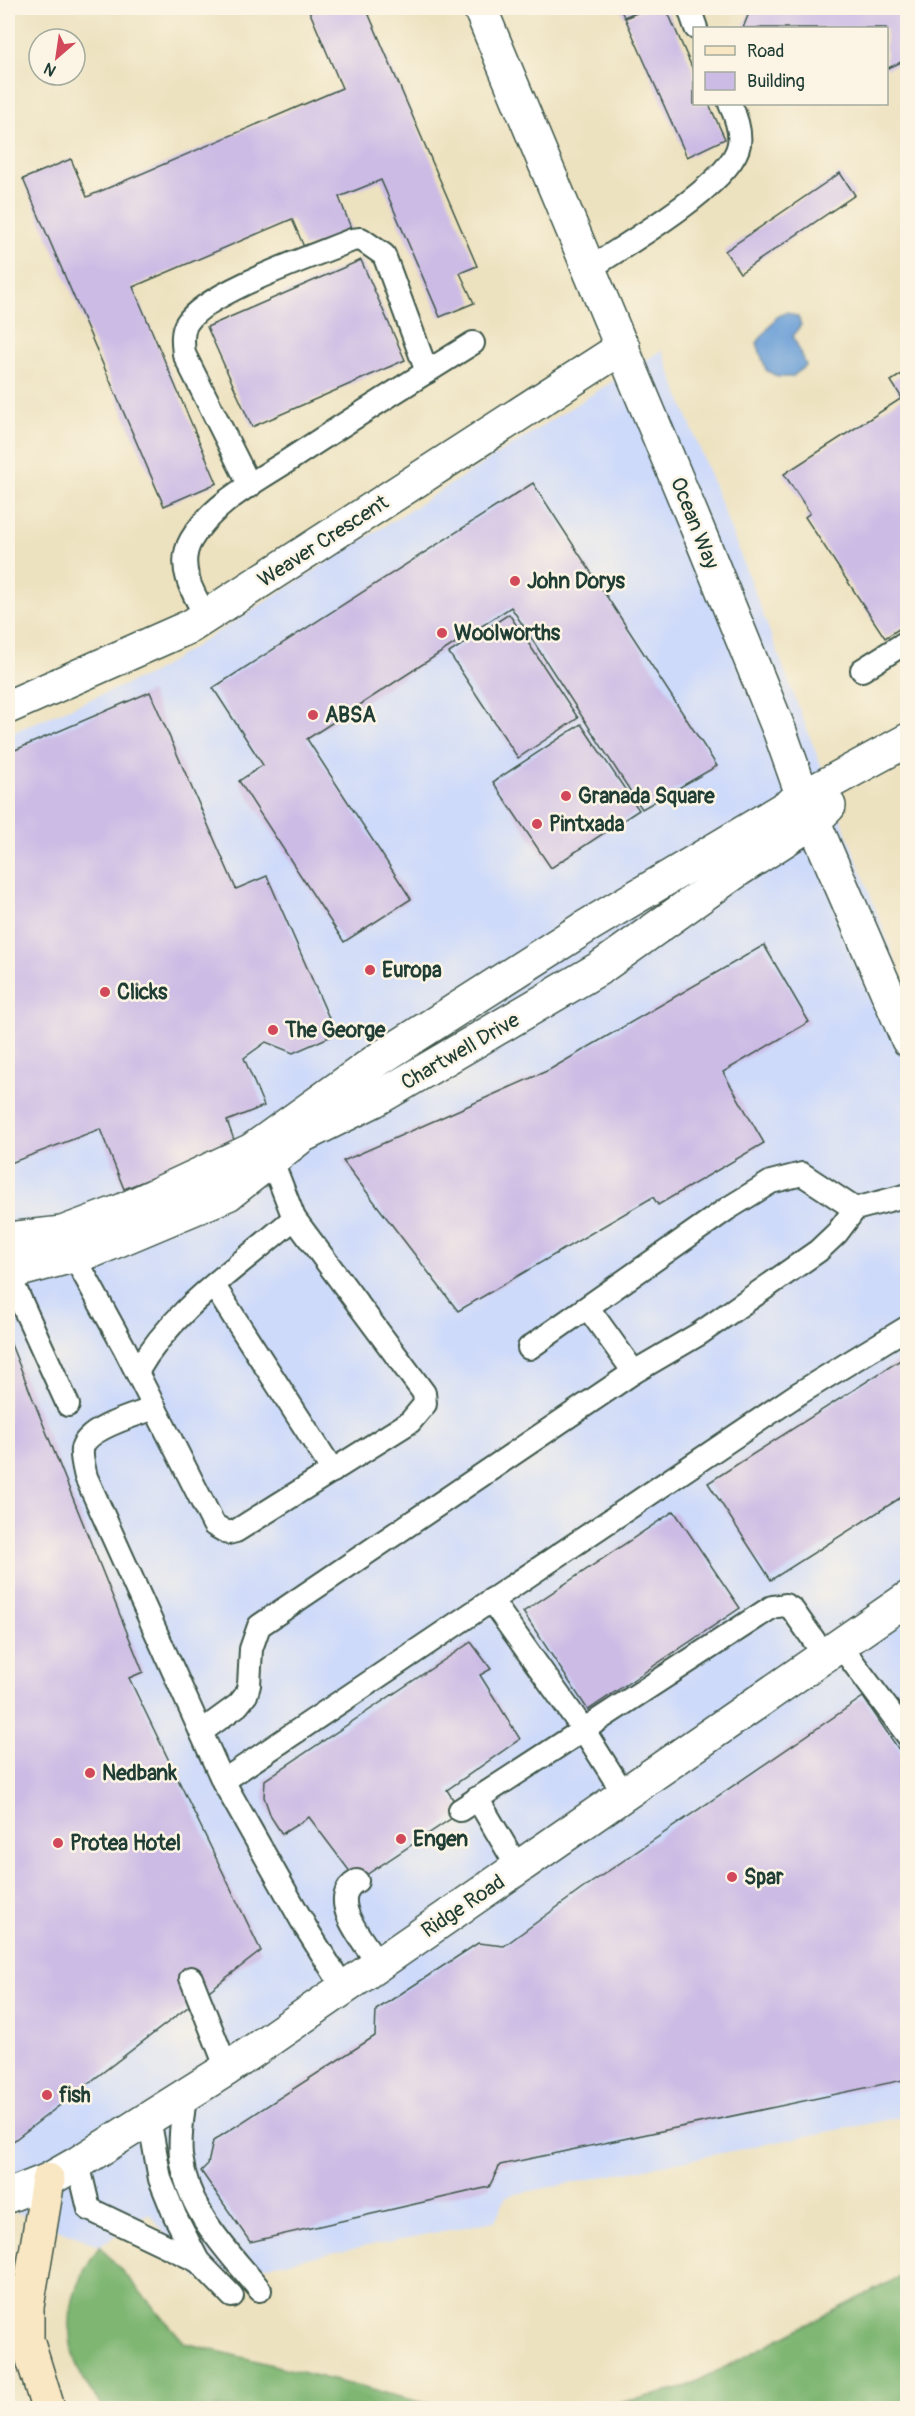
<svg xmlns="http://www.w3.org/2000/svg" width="915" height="2416" viewBox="0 0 915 2416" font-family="Pangolin,sans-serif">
	<rect width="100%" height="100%" fill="#fcf5e5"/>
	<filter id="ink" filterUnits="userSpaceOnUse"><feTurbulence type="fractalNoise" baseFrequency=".0167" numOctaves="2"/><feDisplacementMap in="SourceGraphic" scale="12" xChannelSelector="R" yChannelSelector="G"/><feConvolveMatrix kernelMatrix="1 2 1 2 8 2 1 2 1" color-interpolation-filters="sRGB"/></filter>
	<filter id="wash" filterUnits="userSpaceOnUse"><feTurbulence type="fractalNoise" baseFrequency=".008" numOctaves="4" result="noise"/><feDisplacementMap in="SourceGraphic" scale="24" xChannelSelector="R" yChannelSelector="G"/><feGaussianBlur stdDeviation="1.35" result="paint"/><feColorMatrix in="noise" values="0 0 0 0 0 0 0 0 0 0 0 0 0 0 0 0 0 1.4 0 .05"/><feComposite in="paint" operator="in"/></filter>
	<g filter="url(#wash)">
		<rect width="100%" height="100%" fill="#ede2c0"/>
		<polygon fill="#cedafa" points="662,350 907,991 907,2116 506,2196 495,2221 198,2279 149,2213 100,2246 8,2209 8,734 153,673"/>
		<g fill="#7eb672" stroke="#4e7a53" stroke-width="1.5">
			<path d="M100 2246 185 2343 444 2408H106C57 2360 60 2299 100 2246Z"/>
			<polygon points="907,2273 907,2408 598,2408 684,2388"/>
		</g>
		<polygon fill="#6b9fd7" stroke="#456e86" stroke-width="1.5" points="787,312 798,317 801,325 793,336 806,365 792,377 778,377 766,370 757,343 777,317"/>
		<g id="blocks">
			<g fill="#ccbbe5">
				<polygon points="308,8 366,8 477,266 460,273 474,303 440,317 381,180 339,197 351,228 338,233 341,240 304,247 292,219 133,287 217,483 164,506 23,179 71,159 87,197 342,88"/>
				<polygon points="620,8 645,8 624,17"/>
				<polygon points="648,8 666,8 694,72 694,104 709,104 725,139 687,157 625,18"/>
				<polygon points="751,8 807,10 908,8 908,59 886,69 886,28 743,28"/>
				<polygon points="840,173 855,195 740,273 725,251"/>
				<polygon points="361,260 405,360 252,427 207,327"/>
				<polygon points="908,370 908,623 885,638 805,517 810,513 784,474 902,398 891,381"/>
				<polygon points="533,483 717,766 642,809 511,607 307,739 411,899 344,942 239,781 263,765 213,688"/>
				<polygon points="509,614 578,718 518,758 449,653"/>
				<polygon points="150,692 236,889 267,876 336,1034 293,1053 266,1042 244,1058 264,1106 227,1121 236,1145 124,1189 100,1129 8,1164 8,753"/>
				<polygon points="581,724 639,810 551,868 493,782"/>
				<polygon points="764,945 809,1022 723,1072 764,1143 658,1205 653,1197 458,1311 343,1161 549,1070"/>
				<polygon points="8,1337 143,1672 129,1678 261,1951 8,2145"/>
				<polygon points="908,1355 908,1493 771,1580 708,1483"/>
				<polygon points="674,1511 740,1608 588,1710 523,1612"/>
				<polygon points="471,1642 491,1669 480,1675 520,1739 447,1790 461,1812 357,1881 309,1817 282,1834 271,1817 264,1797 265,1780"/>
				<polygon points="863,1697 908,1763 908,2079 500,2165 489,2187 250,2242 201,2171 208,2164 213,2141 375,2036 376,2010 478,1943 504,1946 582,1889"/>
			</g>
		</g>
	</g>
	<g filter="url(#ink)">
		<use href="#blocks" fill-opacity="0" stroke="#3e5649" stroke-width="1.5"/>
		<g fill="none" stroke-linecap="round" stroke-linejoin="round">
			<g stroke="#3e5649" stroke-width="26">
				<g id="lane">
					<polyline points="689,8 696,28"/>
					<path d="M589 269C623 246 733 183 739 144 741 131 735 114 730 104"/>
					<path d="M250 486 184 354C183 344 181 332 187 323 206 292 316 255 352 240L361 239 384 255 427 372"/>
					<path d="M206 616C193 594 176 566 191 540 212 504 255 482 289 460 350 420 412 381 473 343"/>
					<polyline points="862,670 908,641"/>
					<polyline points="68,1245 125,1349 214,1525 228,1533 236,1531 410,1422 425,1404 424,1393 294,1218 272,1161 272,1149"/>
					<polyline points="8,1273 68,1405"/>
					<polyline points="214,1286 333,1471"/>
					<polyline points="588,1308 634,1372 699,1334 818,1251 837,1233 855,1209 908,1195"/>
					<polyline points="529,1348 727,1209 771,1182 802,1174 855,1209"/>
					<path d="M137 1372C174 1307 239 1267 294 1218"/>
					<path d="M155 1408C136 1415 86 1428 82 1449 81 1458 84 1468 86 1477L223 1781 306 1928 343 1987"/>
					<polyline points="491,1600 583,1729 624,1794"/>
					<polyline points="840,1645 908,1736"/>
					<polyline points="201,1732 238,1705 246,1695 249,1685 251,1649 259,1626 634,1372"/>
					<polyline points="223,1781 798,1394 908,1327"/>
					<polyline points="477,1798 518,1868"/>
					<polyline points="460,1810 772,1607 785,1605 792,1609 825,1656"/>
					<path d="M357 1881C325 1899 365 1943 378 1963"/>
					<polyline points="191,1978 227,2069"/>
					<path d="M185 2096C183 2115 179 2136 181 2156 188 2213 226 2248 260 2290"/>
					<polyline points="149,2118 160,2179 175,2216 198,2261 232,2296"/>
					<polyline points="78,2163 89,2209 198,2261"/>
				</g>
			</g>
			<g stroke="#3e5649" stroke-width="36">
				<g id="street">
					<polyline points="480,8 703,542 780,732 803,797 908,1040"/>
					<polyline points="8,707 191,626 623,347"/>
					<polyline points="8,1239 62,1233 121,1211 252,1150 379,1059 584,928 803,797 908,740"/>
					<polyline points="8,1273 95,1250 228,1194 302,1136 375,1100 600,968 738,870 814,821 829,806"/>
					<polyline points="8,2196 48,2180 78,2163 227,2069 908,1598"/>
				</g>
			</g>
			<g stroke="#3e5649" stroke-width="36">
				<polyline id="secondary" points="48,2408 27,2340 27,2307 48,2180"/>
			</g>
			<use href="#lane" stroke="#fff" stroke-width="22"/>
			<use href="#street" stroke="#fff" stroke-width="33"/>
			<use href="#secondary" stroke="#f9e7c3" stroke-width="33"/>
		</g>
	</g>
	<g fill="#d1495b" stroke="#fcf5e5" stroke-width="2">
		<circle cx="515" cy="581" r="6"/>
		<circle cx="442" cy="633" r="6"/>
		<circle cx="313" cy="715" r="6"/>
		<circle cx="566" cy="796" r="6"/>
		<circle cx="537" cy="824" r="6"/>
		<circle cx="370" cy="970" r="6"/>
		<circle cx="105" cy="992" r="6"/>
		<circle cx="273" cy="1030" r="6"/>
		<circle cx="90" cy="1773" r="6"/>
		<circle cx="401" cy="1839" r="6"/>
		<circle cx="58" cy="1843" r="6"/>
		<circle cx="732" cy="1877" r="6"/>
		<circle cx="47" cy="2095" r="6"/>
	</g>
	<g text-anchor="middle" stroke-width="5" stroke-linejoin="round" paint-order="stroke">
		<g font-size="21" fill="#1f3d34" stroke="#fcf5e5">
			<text transform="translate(695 523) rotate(68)" y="7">Ocean Way</text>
			<text transform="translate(323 541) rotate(-33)" y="7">Weaver Crescent</text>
			<text transform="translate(460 1051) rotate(-30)" y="7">Chartwell Drive</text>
			<text transform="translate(463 1906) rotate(-34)" y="7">Ridge Road</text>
		</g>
		<g font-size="21" font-weight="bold" fill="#1f3d34" stroke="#fcf5e5" text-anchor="start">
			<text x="527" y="588">John Dorys</text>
			<text x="454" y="640">Woolworths</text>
			<text x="325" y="722">ABSA</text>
			<text x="578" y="803">Granada Square</text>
			<text x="549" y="831">Pintxada</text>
			<text x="382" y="977">Europa</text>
			<text x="117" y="999">Clicks</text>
			<text x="285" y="1037">The George</text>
			<text x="102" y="1780">Nedbank</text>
			<text x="413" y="1846">Engen</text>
			<text x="70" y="1850">Protea Hotel</text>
			<text x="744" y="1884">Spar</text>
			<text x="59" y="2102">fish</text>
		</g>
	</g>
	<rect width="915" height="2416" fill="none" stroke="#fcf5e5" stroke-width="30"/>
	<rect x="693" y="27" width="195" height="78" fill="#fcf5e5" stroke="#a4ab9e" stroke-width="1.5"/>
	<rect x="705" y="46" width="30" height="9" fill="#f9e7c3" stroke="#a4ab9e" stroke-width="1.5"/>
	<text x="747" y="57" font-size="18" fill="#1f3d34">Road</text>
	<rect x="705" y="72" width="30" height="18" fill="#ccbbe5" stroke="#a4ab9e" stroke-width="1.5"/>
	<text x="747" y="87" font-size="18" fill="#1f3d34">Building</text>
	<g transform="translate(57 57) rotate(209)"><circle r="28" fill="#fcf5e5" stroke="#a4ab9e" stroke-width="1.5"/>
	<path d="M0-4.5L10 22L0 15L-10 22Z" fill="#d1495b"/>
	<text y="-9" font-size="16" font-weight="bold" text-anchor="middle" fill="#1f3d34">N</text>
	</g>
</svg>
